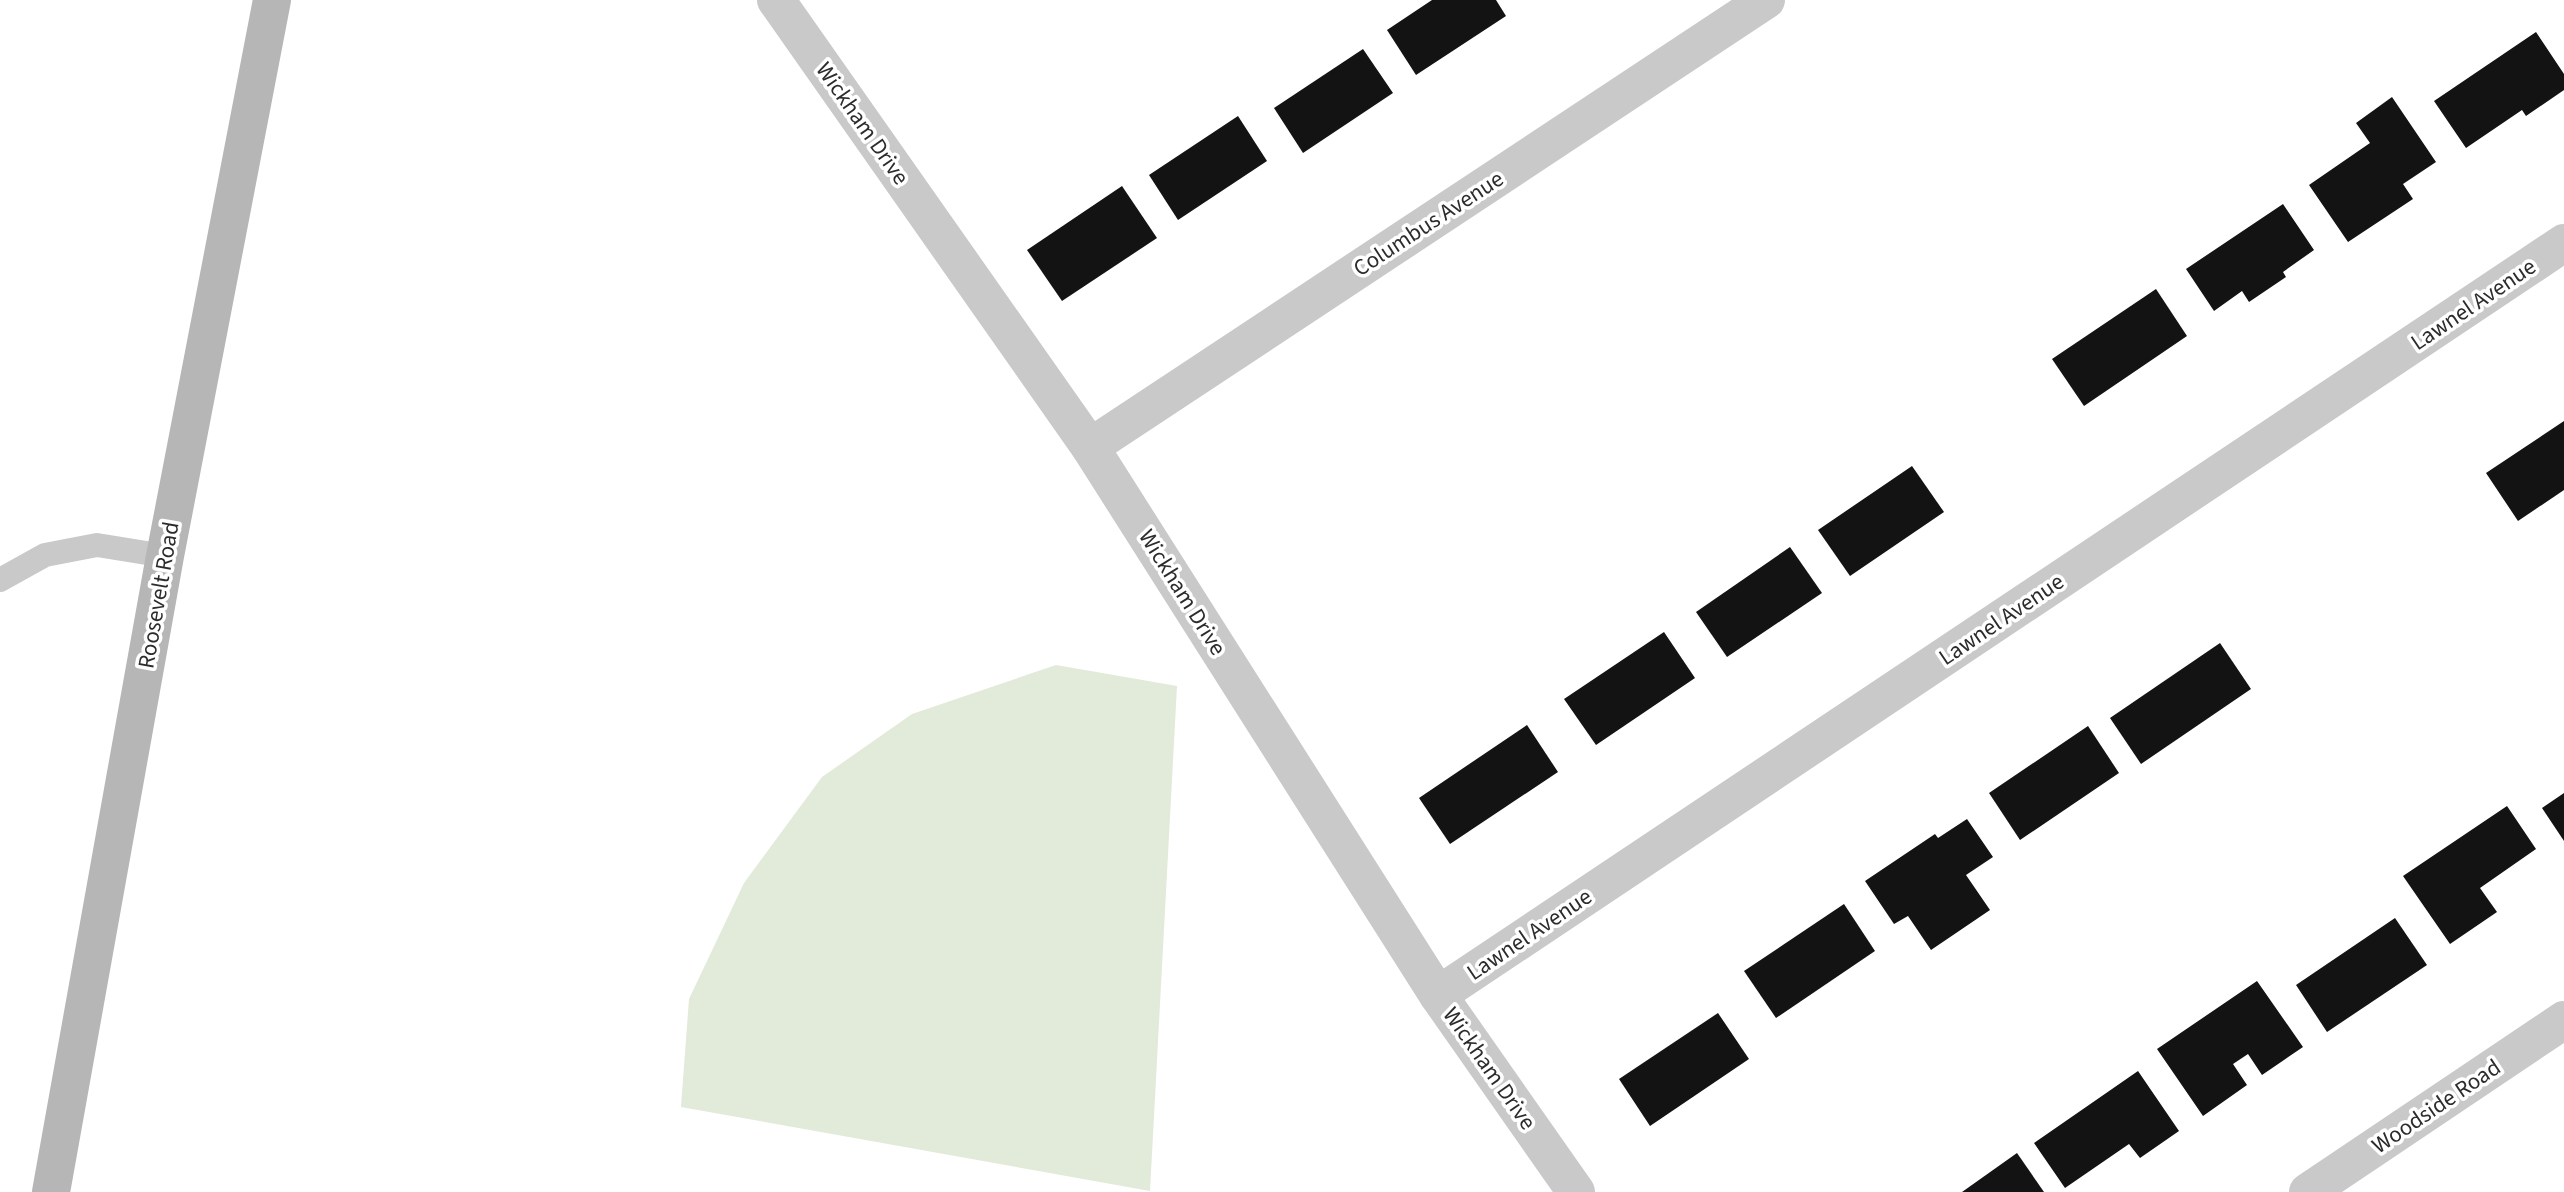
<svg xmlns="http://www.w3.org/2000/svg" width="2564" height="1192" viewBox="0 0 2564 1192" font-family="'Source Sans 3',sans-serif">
	<rect width="100%" height="100%" fill="#fff"/>
	<polygon fill="#e2ead9" points="1056,665 1177,686 1150,1191 681,1107 689,999 744,883 822,777 912,714"/>
	<g fill="#131313">
		<polygon points="1432,0 1496,0 1506,16 1416,75 1387,30"/>
		<polygon points="2536,32 2564,74 2564,90 2526,116 2522,110 2466,148 2434,101"/>
		<polygon points="1363,49 1393,93 1303,153 1274,108"/>
		<polygon points="2392,97 2436,162 2403,184 2413,199 2348,242 2309,185 2370,143 2356,123"/>
		<polygon points="1238,116 1267,161 1178,220 1149,175"/>
		<polygon points="1122,186 1157,238 1062,301 1027,250"/>
		<polygon points="2283,204 2314,250 2283,272 2286,277 2249,302 2242,291 2214,311 2186,269"/>
		<polygon points="2156,289 2187,336 2084,406 2052,359"/>
		<polygon points="2564,421 2564,490 2518,521 2486,473"/>
		<polygon points="1912,466 1944,512 1850,576 1818,530"/>
		<polygon points="1790,547 1822,593 1727,657 1696,612"/>
		<polygon points="1664,632 1695,678 1596,745 1564,699"/>
		<polygon points="2220,643 2251,689 2141,764 2110,718"/>
		<polygon points="1527,725 1558,772 1450,844 1419,798"/>
		<polygon points="2088,726 2119,773 2020,840 1989,793"/>
		<polygon points="2564,793 2564,841 2542,808"/>
		<polygon points="2507,806 2536,849 2480,888 2497,912 2450,944 2403,876"/>
		<polygon points="1967,819 1993,857 1966,875 1990,910 1931,950 1908,916 1894,924 1865,881 1935,834 1938,838"/>
		<polygon points="1844,904 1875,951 1776,1018 1744,971"/>
		<polygon points="2395,918 2427,965 2327,1032 2296,985"/>
		<polygon points="2257,981 2303,1047 2262,1075 2248,1054 2233,1064 2247,1085 2203,1116 2157,1049"/>
		<polygon points="1718,1013 1749,1059 1650,1126 1619,1079"/>
		<polygon points="2138,1071 2179,1131 2140,1158 2129,1144 2065,1188 2034,1143"/>
		<polygon points="2017,1153 2044,1192 1962,1192"/>
	</g>
	<g fill="none" stroke-linecap="round" stroke-linejoin="round">
		<polyline stroke="#c9c9c9" stroke-width="24" points="0,580 45,555 97,545 165,556"/>
		<g stroke="#c9c9c9" stroke-width="38">
			<polyline points="776,0 1090,447 1438,995 1576,1192"/>
			<polyline points="1090,447 1766,0"/>
			<polyline points="1438,995 2564,243"/>
			<polyline points="2308,1192 2564,1020"/>
		</g>
		<polyline stroke="#b6b6b6" stroke-width="38" points="51,1192 165,556 272,0"/>
	</g>
	<g text-anchor="middle" stroke-width="7" stroke-linejoin="round" paint-order="stroke">
		<g font-size="23" fill="#2c2c2c" stroke="#fff">
			<text transform="translate(863 123) rotate(55)" y="8">Wickham Drive</text>
			<text transform="translate(1428 223) rotate(-33)" y="8">Columbus Avenue</text>
			<text transform="translate(2473 304) rotate(-34)" y="8">Lawnel Avenue</text>
			<text transform="translate(1183 592) rotate(58)" y="8">Wickham Drive</text>
			<text transform="translate(158 595) rotate(-80)" y="8">Roosevelt Road</text>
			<text transform="translate(2001 619) rotate(-34)" y="8">Lawnel Avenue</text>
			<text transform="translate(1529 934) rotate(-34)" y="8">Lawnel Avenue</text>
			<text transform="translate(1490 1068) rotate(55)" y="8">Wickham Drive</text>
			<text transform="translate(2436 1106) rotate(-34)" y="8">Woodside Road</text>
		</g>
	</g>
</svg>
